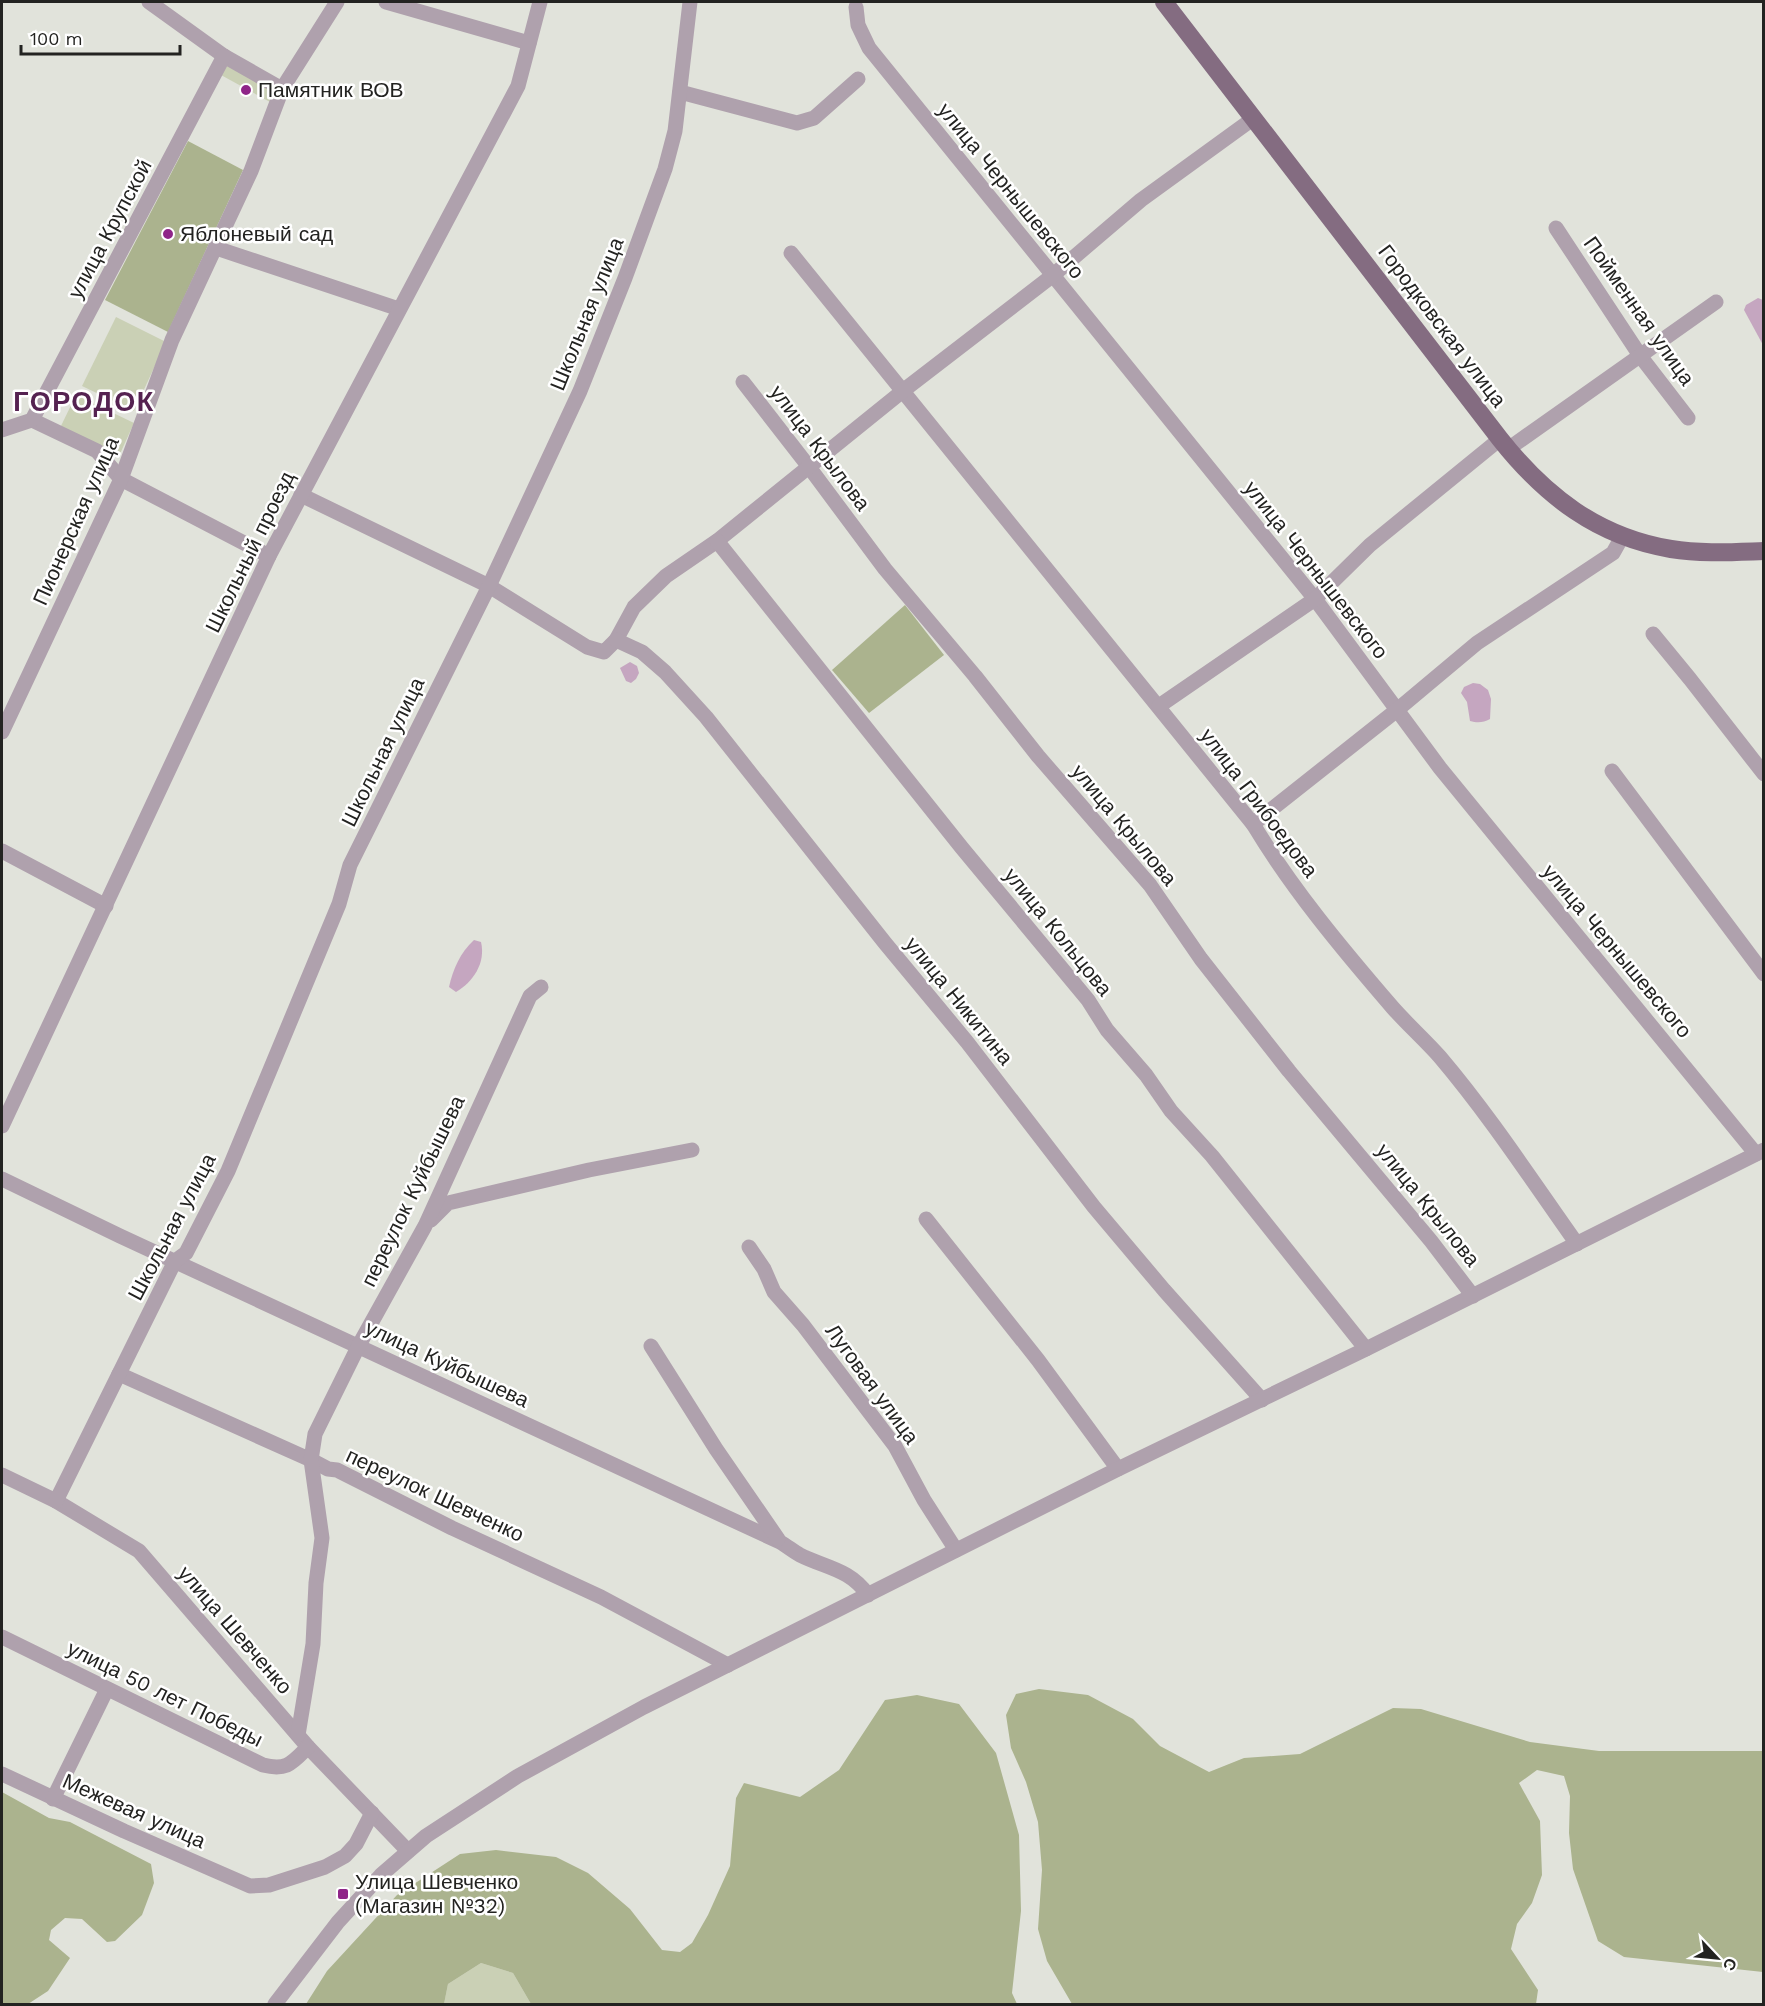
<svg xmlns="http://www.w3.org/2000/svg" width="1765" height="2006" viewBox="0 0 1765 2006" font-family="'Work Sans',sans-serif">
	<rect width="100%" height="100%" fill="#e1e3db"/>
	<g fill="#cad0b5">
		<polygon points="227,65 275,92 270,102 221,75"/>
		<polygon points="116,317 166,342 134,411 82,386"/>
		<polygon points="76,395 134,423 119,456 60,428"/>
		<polygon points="481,1963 513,1973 531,2004 444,2004 448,1984"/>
	</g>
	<g fill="#abb38e">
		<polygon points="188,141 243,170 168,332 105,300"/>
		<polygon points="905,605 944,655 869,713 832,670"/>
		<polygon points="1039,1689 1088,1695 1133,1719 1160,1746 1209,1772 1244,1758 1300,1754 1393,1708 1421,1709 1530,1742 1599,1751 1763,1751 1763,1972 1624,1957 1598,1941 1573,1869 1569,1833 1570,1796 1564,1776 1537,1770 1519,1783 1540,1821 1542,1875 1532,1903 1517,1924 1511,1949 1538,1990 1536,2004 1072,2004 1047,1961 1038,1929 1042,1870 1038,1822 1026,1782 1011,1748 1006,1715 1016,1694"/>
		<polygon points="917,1695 959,1704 996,1753 1019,1835 1021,1911 1012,1993 1017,2004 531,2004 513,1973 481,1963 448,1984 444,2004 306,2004 327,1971 397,1895 460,1854 496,1850 556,1857 588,1873 630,1909 662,1950 680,1952 692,1943 708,1915 730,1866 736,1798 744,1783 800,1797 839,1770 885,1700"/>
		<polygon points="2,1792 49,1818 70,1822 151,1864 154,1883 142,1915 115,1941 107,1942 82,1919 65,1918 51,1930 49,1940 70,1958 48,1991 28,2004 2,2004"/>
	</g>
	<g fill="#c5a6c0">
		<polygon points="1758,298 1763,300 1763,345 1744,310 1746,305"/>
		<polygon points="630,662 637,666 639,673 636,679 631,683 626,681 620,668"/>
		<path d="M1473 683 1480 684 1488 690 1491 699 1490 719C1483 723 1477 723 1470 721L1467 702 1461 693 1464 687Z"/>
		<path d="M474 940 481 942C486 963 473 982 456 992L449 987C453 969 460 953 474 940Z"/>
	</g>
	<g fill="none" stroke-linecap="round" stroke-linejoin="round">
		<g stroke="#afa1ad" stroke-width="15">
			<polyline points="149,2 224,56 282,89"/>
			<polyline points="386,2 529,43"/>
			<polyline points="856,7 858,25 869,48 1315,599 1440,768 1756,1154"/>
			<polyline points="680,92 797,123 814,118 858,79"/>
			<polyline points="1556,228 1641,357 1688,418"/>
			<polyline points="216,248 399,309"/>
			<path d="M791 253 1253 824C1292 889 1343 950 1393 1008 1408 1025 1425 1040 1440 1057 1490 1116 1533 1182 1577 1244"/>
			<polyline points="743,382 809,467 885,569 975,676 1038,756 1150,885 1201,959 1289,1071 1431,1241 1473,1296"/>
			<polyline points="32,420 97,451 121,479 269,556"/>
			<polyline points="2,430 32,420 224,56"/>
			<polyline points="1508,449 1716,302"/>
			<polyline points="301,495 489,586 587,647 604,652 616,640 634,607 666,576 717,541 904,390 1052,276 1141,200 1254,118"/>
			<polyline points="717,541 962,848 1088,1000 1107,1030 1146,1075 1171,1111 1212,1156 1366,1349"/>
			<polyline points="1653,634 1690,679 1764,774"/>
			<polyline points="616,640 642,652 665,672 706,717 885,943 967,1042 1094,1207 1164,1290 1262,1400"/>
			<polyline points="1159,706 1315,599 1370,545 1500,439"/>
			<polyline points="2,732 121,479 172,340 251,171 282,89 337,2"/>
			<polyline points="1612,771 1764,974"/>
			<polyline points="1253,824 1397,710 1477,643 1613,553 1622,537"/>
			<polyline points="2,851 106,906"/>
			<polyline points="2,1126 269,556 518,86 540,2"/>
			<path d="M2 1179 120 1236 780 1542C787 1546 793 1551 800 1555 826 1568 850 1569 868 1595"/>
			<polyline points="926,1219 1038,1360 1118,1469"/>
			<polyline points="431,1220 448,1203 589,1170 692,1150"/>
			<polyline points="749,1247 764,1269 774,1292 803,1325 895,1446 924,1500 956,1550"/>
			<polyline points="651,1346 716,1449 778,1539"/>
			<polyline points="119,1374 311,1460 328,1469 337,1470 452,1528 601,1597 728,1665"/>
			<polyline points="2,1475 56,1501 139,1551 308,1747 408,1851"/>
			<polyline points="56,1501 175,1261 186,1253 228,1171 339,904 350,865 489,586 580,391 625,278 665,169 675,131 690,2"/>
			<path d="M2 1637 263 1765C287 1771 292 1763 308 1747"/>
			<polyline points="298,1735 313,1644 316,1583 322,1538 311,1460 315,1434 359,1345 425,1226 530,996 541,987"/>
			<polyline points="2,1774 124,1831 250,1886 269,1885 325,1867 345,1856 356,1844 372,1813"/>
			<polyline points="53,1799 107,1689"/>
			<polyline points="275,2004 338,1922 381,1875 426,1836 518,1776 644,1707 1118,1469 1366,1349 1764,1150"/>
		</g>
		<path stroke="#846c81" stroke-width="18" d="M1164 2 1500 439C1545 496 1598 537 1671 549 1701 554 1733 552 1764 551"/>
	</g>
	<g fill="#8f2588" stroke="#fff" stroke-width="2">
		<circle cx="246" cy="90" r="6"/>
		<circle cx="168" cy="234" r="6"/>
		<rect x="337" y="1888" width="12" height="12" rx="3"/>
	</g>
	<g text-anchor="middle" stroke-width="5" stroke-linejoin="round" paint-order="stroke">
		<g font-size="21" fill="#232321" stroke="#fff" text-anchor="start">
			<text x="258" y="97">Памятник ВОВ</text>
			<text x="180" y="241">Яблоневый сад</text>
			<text x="355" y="1889">Улица Шевченко<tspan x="355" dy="24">(Магазин №32)</tspan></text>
		</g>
		<g font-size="21" fill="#232321" stroke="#fff">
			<text transform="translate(1011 191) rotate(51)" y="7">улица Чернышевского</text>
			<text transform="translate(110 229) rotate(-62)" y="7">улица Крупской</text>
			<text transform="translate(1639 311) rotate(55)" y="7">Пойменная улица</text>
			<text transform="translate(587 314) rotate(-68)" y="7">Школьная улица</text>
			<text transform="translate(1442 326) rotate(53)" y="7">Городковская улица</text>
			<text transform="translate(820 448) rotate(53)" y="7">улица Крылова</text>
			<text transform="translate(76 521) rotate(-66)" y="7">Пионерская улица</text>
			<text transform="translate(250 552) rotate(-64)" y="7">Школьный проезд</text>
			<text transform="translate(1316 570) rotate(52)" y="7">улица Чернышевского</text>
			<text transform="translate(383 752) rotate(-64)" y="7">Школьная улица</text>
			<text transform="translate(1259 803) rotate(53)" y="7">улица Грибоедова</text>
			<text transform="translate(1124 825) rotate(50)" y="7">улица Крылова</text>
			<text transform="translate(1058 932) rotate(51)" y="7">улица Кольцова</text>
			<text transform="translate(1617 951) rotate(50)" y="7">улица Чернышевского</text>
			<text transform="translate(959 1001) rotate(51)" y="7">улица Никитина</text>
			<text transform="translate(413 1191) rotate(-64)" y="7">переулок Куйбышева</text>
			<text transform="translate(1428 1205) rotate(51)" y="7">улица Крылова</text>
			<text transform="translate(172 1227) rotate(-62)" y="7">Школьная улица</text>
			<text transform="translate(447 1364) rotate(25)" y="7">улица Куйбышева</text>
			<text transform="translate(872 1384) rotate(54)" y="7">Луговая улица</text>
			<text transform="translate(435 1495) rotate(25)" y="7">переулок Шевченко</text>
			<text transform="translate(235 1630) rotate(49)" y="7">улица Шевченко</text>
			<text transform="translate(165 1694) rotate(26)" y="7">улица 50 лет Победы</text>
			<text transform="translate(134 1811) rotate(24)" y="7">Межевая улица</text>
		</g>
		<g font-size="27" font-weight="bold" letter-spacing="1.5" fill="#552251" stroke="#fff">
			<text x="84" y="411">ГОРОДОК</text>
		</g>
	</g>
	<rect width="1765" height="2006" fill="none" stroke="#232321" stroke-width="6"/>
	<g transform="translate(1717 1958) rotate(116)" stroke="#ffffff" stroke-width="4.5" paint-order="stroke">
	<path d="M0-4.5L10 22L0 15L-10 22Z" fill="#232321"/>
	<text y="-9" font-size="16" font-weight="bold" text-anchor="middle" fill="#232321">С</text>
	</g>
	<path d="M21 45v9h159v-9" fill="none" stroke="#232321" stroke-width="3"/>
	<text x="30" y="45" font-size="18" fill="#232321" stroke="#ffffff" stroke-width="4.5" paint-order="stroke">100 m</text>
</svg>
